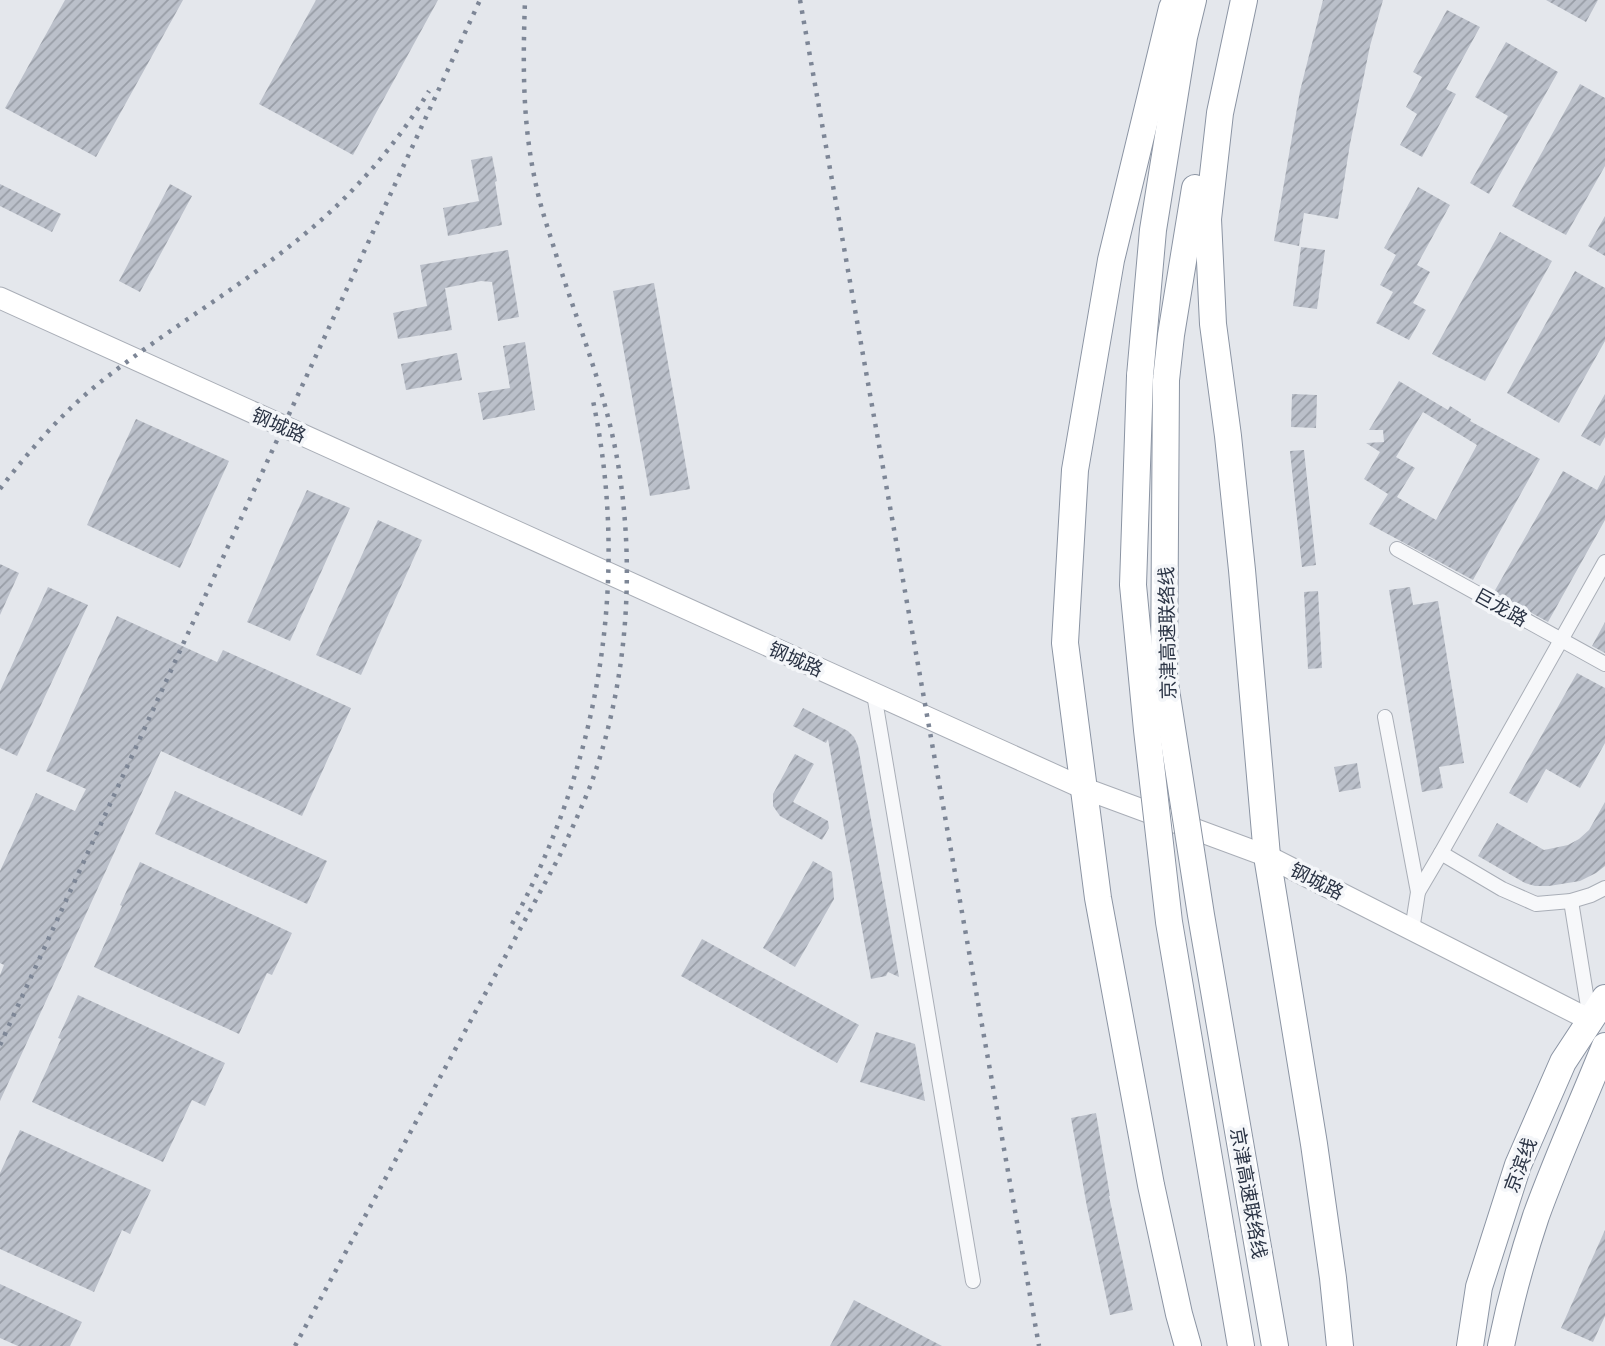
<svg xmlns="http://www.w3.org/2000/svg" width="1605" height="1346" viewBox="0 0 1605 1346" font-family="'Source Sans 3','Noto Sans SC',sans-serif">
	<defs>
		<pattern id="building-hatch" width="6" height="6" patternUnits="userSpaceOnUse" patternTransform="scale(1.75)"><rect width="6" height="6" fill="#bbc0ca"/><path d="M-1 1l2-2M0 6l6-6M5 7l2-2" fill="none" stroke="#989da6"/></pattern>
	</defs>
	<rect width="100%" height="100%" fill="#e4e7ec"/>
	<g fill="url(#building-hatch)" fill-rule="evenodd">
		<polygon points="65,0 183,0 96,157 5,108"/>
		<polygon points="316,0 438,0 353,155 259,104"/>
		<polygon points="1323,0 1383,0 1370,46 1350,144 1338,219 1304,213 1299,246 1274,241 1300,91"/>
		<polygon points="1546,0 1598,0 1586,22"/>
		<polygon points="1447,10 1480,27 1446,89 1456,94 1422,157 1400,145 1417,114 1406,107 1422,77 1413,72"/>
		<polygon points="1506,42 1558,72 1489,194 1470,183 1508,116 1475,97"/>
		<polygon points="1580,84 1605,98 1605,166 1566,235 1512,206"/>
		<polygon points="492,156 497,181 495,182 502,225 448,236 443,208 479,201 471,160"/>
		<polygon points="0,184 61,214 52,232 0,206"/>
		<polygon points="170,184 192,196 140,292 119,281"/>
		<polygon points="1418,187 1450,205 1417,265 1430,272 1413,303 1426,310 1409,340 1376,323 1393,292 1380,285 1396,255 1384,248"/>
		<polygon points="1605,216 1605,256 1588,246"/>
		<polygon points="1500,232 1552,261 1485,381 1432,354"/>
		<polygon points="1301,247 1325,250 1317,309 1293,306"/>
		<polygon points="508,250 519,317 498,321 492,282 481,281 445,288 452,330 398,339 393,313 427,306 420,265"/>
		<polygon points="1575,271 1605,288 1605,341 1559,423 1507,393"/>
		<polygon points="654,283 690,489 650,496 613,291"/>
		<polygon points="525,342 535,410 483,420 478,393 510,388 503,346"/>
		<polygon points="457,353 462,380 406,390 401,364"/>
		<path d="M1399 381 1448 410 1450 406 1471 419 1470 421 1540 459 1473 580 1369 524 1388 494 1364 479 1380 452 1366 443 1384 442 1383 430H1369ZM1423 412 1477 445 1436 520 1397 497 1415 468 1396 457Z"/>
		<polygon points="1292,394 1317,395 1316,428 1291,427"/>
		<polygon points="1605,394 1605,437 1600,446 1581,436"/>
		<polygon points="136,419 229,461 180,568 87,525"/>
		<polygon points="1304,450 1316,565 1302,567 1290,451"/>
		<polygon points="1563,471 1597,490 1605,475 1605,520 1548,622 1494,592"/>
		<polygon points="307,490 350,508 290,641 247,622"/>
		<polygon points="378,520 422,540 361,675 316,655"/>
		<polygon points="0,564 19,573 0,615"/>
		<polygon points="48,587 88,605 17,756 0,748 0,691"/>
		<polygon points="1410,587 1413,605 1438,601 1464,763 1439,767 1443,788 1422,792 1389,590"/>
		<polygon points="1318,591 1322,668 1308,669 1304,592"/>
		<polygon points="117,616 217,662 223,650 351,708 302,816 161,751 0,1101 0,975 4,965 0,963 0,871 36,793 75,811 86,789 46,771"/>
		<polygon points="1605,622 1605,653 1592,646"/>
		<polygon points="1577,673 1605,688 1605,743 1580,788 1546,769 1527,803 1509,793"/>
		<polygon points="803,708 848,731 854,737 858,746 899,977 888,972 886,976 871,979 828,739 826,743 793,726"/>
		<polygon points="795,754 814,764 793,802 828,821 829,828 822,840 780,816 773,806 773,794"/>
		<polygon points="1357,763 1361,788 1339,792 1334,767"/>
		<polygon points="175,791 327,861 307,904 155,834"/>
		<polygon points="1605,802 1605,866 1596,873 1580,881 1549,886 1535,886 1525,883 1478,856 1497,823 1544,850 1568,845 1579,839 1589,830"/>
		<polygon points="813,861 832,872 834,899 795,967 763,948"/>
		<polygon points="140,862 292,933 272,975 267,973 239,1034 94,967 122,906 120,905"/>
		<polygon points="702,939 859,1025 837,1063 681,976"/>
		<polygon points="78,995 225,1063 205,1106 192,1100 163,1162 32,1102 61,1039 58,1038"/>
		<polygon points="876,1032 915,1044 925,1101 860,1082"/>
		<polygon points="1096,1113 1110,1196 1109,1196 1133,1310 1110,1315 1087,1207 1071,1118"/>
		<polygon points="20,1130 151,1190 130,1234 122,1230 94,1292 0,1249 0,1173"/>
		<polygon points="1605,1230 1605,1316 1593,1342 1561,1328"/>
		<polygon points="0,1284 82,1322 70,1346 18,1346 0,1338"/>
		<polygon points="854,1300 942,1346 830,1346"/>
	</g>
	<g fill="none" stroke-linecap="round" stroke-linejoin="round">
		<g stroke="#a9aeb7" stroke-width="16">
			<g id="street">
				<polyline points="1397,549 1605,664"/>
				<polyline points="874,694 973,1281"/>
				<polyline points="1385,717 1418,892 1412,930"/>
				<polyline points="1441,853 1502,889 1536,904 1571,901 1591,895 1605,888"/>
				<polyline points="1418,892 1441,853 1605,562"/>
				<polyline points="1571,901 1590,1019"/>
			</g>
		</g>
		<g stroke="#a9aeb7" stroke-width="23">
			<polyline id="secondary" points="0,298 1083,788 1267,856 1590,1020"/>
		</g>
		<g stroke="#8b94a3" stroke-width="28">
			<g id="highway">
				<polyline points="1176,0 1172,8 1111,260 1075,470 1065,643 1098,898 1151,1185 1179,1314 1188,1346"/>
				<polyline points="1244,0 1220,113 1208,219 1213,324 1228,436 1242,570 1267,856 1314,1144 1333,1278 1340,1346"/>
				<polyline points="1140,376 1153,230 1184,37 1193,0"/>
				<polyline points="1166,380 1171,335 1195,188"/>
				<polyline points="1255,1230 1275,1346"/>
				<polyline points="1222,1235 1241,1346"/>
				<polyline points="1470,1346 1479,1287 1518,1165 1563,1062 1605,998"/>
				<path d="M1501 1346C1510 1302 1522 1258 1536 1216 1557 1158 1582 1103 1605 1046"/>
			</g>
		</g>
		<use href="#street" stroke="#f7f8fa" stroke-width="14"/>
		<use href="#secondary" stroke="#fff" stroke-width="21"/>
		<use href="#highway" stroke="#fff" stroke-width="26"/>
		<g stroke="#7d8696" stroke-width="4.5" stroke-dasharray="3.5 7" stroke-linecap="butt">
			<polyline points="800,0 1039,1346"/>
			<path d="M0 489C29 451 61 414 98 384 167 329 245 285 312 228 358 189 398 142 429 91"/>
			<path d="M512 924C600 763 631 576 592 396"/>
			<polyline points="0,1045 184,642 480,0"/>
			<path d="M295 1346 559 857C570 833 581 809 591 784 627 685 635 573 619 470 608 398 580 330 558 261 550 234 540 207 535 180 522 120 523 60 525 0"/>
		</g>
		<g stroke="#8b94a3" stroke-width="28" stroke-linecap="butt">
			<g id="highway-bridge">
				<polyline points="1140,376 1133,585 1147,730 1169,922 1222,1235"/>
				<polyline points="1166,380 1164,677 1201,915 1255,1230"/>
			</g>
		</g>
		<use href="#highway-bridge" stroke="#fff" stroke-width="26"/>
	</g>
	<g text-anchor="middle" stroke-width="7" stroke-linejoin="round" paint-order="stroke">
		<g font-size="19" fill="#2b3445" stroke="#f4f6f9">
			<text transform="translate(279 425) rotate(24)" y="7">钢城路</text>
			<text transform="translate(1501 607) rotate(29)" y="7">巨龙路</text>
			<text transform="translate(1167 633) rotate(-91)" y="7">京津高速联络线</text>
			<text transform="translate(796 659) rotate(24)" y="7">钢城路</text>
			<text transform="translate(1317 881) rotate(27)" y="7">钢城路</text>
			<text transform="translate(1520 1165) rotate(-69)" y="7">京滨线</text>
			<text transform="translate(1249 1193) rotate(80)" y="7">京津高速联络线</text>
		</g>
	</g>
</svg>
